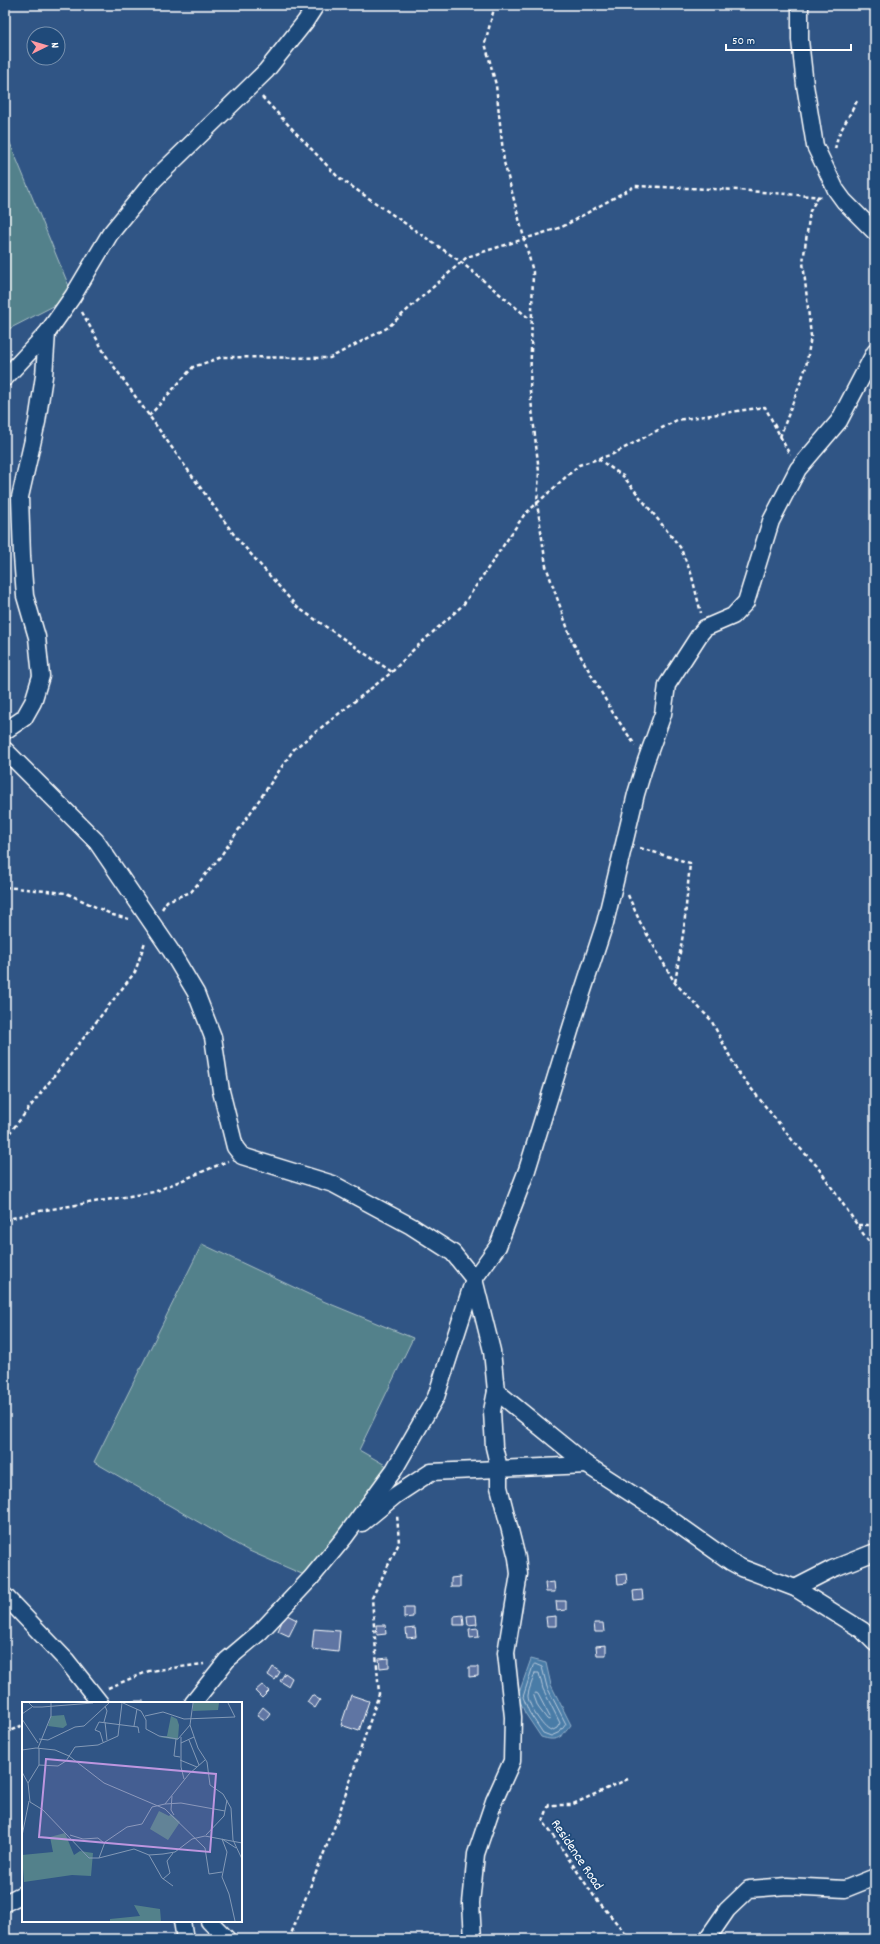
<svg xmlns="http://www.w3.org/2000/svg" width="880" height="1944" viewBox="0 0 880 1944" font-family="Dekko,sans-serif">
	<rect width="100%" height="100%" fill="#305585"/>
	<filter id="ink" filterUnits="userSpaceOnUse"><feTurbulence type="fractalNoise" baseFrequency=".025" numOctaves="2"/><feDisplacementMap in="SourceGraphic" scale="8" xChannelSelector="R" yChannelSelector="G"/><feConvolveMatrix kernelMatrix="1 2 1 2 8 2 1 2 1" color-interpolation-filters="sRGB"/></filter>
	<g filter="url(#ink)">
		<g fill="#53818b" stroke="#a9c0c5">
			<polygon points="5,131 73,296 5,331"/>
			<polygon points="202,1244 323,1301 413,1338 359,1450 394,1470 311,1578 247,1550 94,1462"/>
		</g>
		<path fill="#4a7ba7" stroke="#92b0ca" d="M531 1659 546 1663 551 1685 571 1725C561 1738 557 1742 541 1737L525 1713 518 1696Z"/>
		<g fill="none" stroke-linecap="round" stroke-linejoin="round">
			<g stroke="#b7cadc" stroke-width="1">
				<polygon points="535,1664 542,1667 547,1687 566,1724 560,1732 551,1736 543,1733 529,1712 523,1697 533,1666"/>
				<path d="M535 1673H539L543 1689 560 1723 557 1728 551 1731C543 1729 527 1703 528 1695 529 1688 533 1680 535 1673Z"/>
				<polygon points="536,1693 538,1694 550,1717 549,1720 547,1719 538,1707 534,1696"/>
			</g>
		</g>
		<g fill="#5f75a3" stroke="#fff">
			<polygon points="626,1574 627,1583 618,1584 617,1575"/>
			<polygon points="460,1577 460,1587 451,1587 451,1578"/>
			<polygon points="554,1582 555,1592 546,1592 545,1583"/>
			<polygon points="642,1590 643,1599 634,1600 633,1591"/>
			<polygon points="556,1601 566,1601 566,1610 557,1611"/>
			<polygon points="404,1608 413,1608 413,1617 404,1618"/>
			<polygon points="285,1614 297,1620 289,1636 278,1631"/>
			<polygon points="463,1615 464,1625 454,1625 454,1616"/>
			<polygon points="476,1615 477,1624 468,1625 467,1616"/>
			<polygon points="556,1616 556,1626 547,1626 546,1617"/>
			<polygon points="594,1623 603,1623 604,1632 595,1632"/>
			<polygon points="376,1625 385,1625 386,1634 377,1635"/>
			<polygon points="415,1628 416,1637 407,1638 406,1629"/>
			<polygon points="478,1628 479,1637 470,1638 469,1629"/>
			<polygon points="314,1629 340,1631 338,1652 312,1649"/>
			<polygon points="606,1645 606,1655 597,1655 596,1646"/>
			<polygon points="389,1658 389,1667 380,1668 379,1659"/>
			<polygon points="273,1667 280,1672 275,1680 268,1675"/>
			<polygon points="469,1667 478,1667 478,1676 469,1677"/>
			<polygon points="285,1673 292,1678 288,1686 280,1681"/>
			<polygon points="262,1685 269,1691 262,1698 255,1691"/>
			<polygon points="312,1695 320,1700 315,1708 307,1702"/>
			<polygon points="351,1695 369,1701 359,1731 341,1725"/>
			<rect x="133" y="1701" width="10" height="2"/>
			<polygon points="263,1707 270,1713 265,1720 257,1715"/>
		</g>
		<g fill="none" stroke-linecap="round" stroke-linejoin="round">
			<g stroke="#fff" stroke-width="19">
				<g id="street">
					<polyline points="800,5 800,40 805,85 815,146 836,190 844,201 875,232"/>
					<polyline points="5,378 47,333 73,296 110,234 154,180 266,71 305,22 316,5"/>
					<polyline points="5,731 24,718 33,702 41,676 37,637 25,596 22,556 20,497 37,422 44,376 47,333"/>
					<polyline points="5,750 96,841 171,951 196,993 213,1037 221,1091 235,1147 242,1156 333,1184 411,1226 453,1253 474,1279 492,1351 496,1391 587,1465 669,1518 731,1562 742,1568 795,1588 862,1630 875,1643"/>
					<polyline points="362,1523 396,1495 431,1472 587,1465"/>
					<polyline points="795,1588 832,1569 875,1552"/>
					<polyline points="5,1596 66,1660 100,1703"/>
					<polyline points="193,1703 227,1660 260,1632 311,1578 344,1538 394,1470 436,1397 474,1279 498,1246 527,1170 574,1018 605,923 636,794 646,761 663,714 667,685 700,634 705,628 733,616 746,602 771,521 798,469 839,421 875,352"/>
					<polyline points="5,1903 23,1894"/>
					<polyline points="182,1921 185,1939"/>
					<polyline points="209,1921 227,1939"/>
					<polyline points="473,1939 471,1903 476,1854 494,1801 512,1761 513,1717 506,1653 519,1574 517,1558 499,1487 499,1468 494,1447 492,1411 496,1391"/>
					<polyline points="707,1939 727,1910 749,1889 787,1886 845,1889 875,1877"/>
				</g>
			</g>
			<g stroke="#fff" stroke-width="2.5" stroke-dasharray="4 3" stroke-linecap="butt">
				<polyline points="495,5 485,43 496,85 504,162 533,272 530,391 539,472 537,503 546,566 572,641 613,713 635,745"/>
				<polyline points="262,97 338,177 461,262 531,320"/>
				<polyline points="835,149 838,136 857,101"/>
				<polyline points="82,312 105,354 235,536 297,607 392,672"/>
				<polyline points="149,416 193,367 222,357 330,358 387,328 467,257 562,227 635,186 738,190 822,197"/>
				<polyline points="780,437 806,367 811,336 803,262 810,211 819,195"/>
				<polyline points="598,459 623,476 680,547 691,573 701,613"/>
				<polyline points="640,848 690,863 684,928 675,983"/>
				<polyline points="5,887 66,893 113,915 129,919"/>
				<polyline points="628,895 640,922 675,983 711,1020 738,1072 793,1141 817,1166 875,1251"/>
				<polyline points="162,909 167,901 191,892 220,857 294,749 392,672 412,651 463,605 524,515 579,465 613,454 677,420 765,407 790,455"/>
				<polyline points="5,1139 135,972 145,942"/>
				<polyline points="5,1220 40,1211 154,1192 228,1161"/>
				<polyline points="858,1225 875,1225"/>
				<polyline points="108,1688 149,1671 204,1664"/>
				<polyline points="5,1733 23,1725"/>
				<polyline points="628,1779 571,1805 549,1805 543,1821 594,1896 630,1939"/>
				<polyline points="289,1939 336,1823 379,1694 372,1598 399,1543 397,1514"/>
			</g>
			<use href="#street" stroke="#1f4a7a" stroke-width="16"/>
		</g>
	</g>
	<g text-anchor="middle" stroke-width="3.5" stroke-linejoin="round" paint-order="stroke">
		<g font-size="14" fill="#fff" stroke="#1f4a7a">
			<text transform="translate(578 1854) rotate(56)" y="5">Residence Road</text>
		</g>
	</g>
	<g transform="translate(22 1702)">
		<rect width="220" height="220" fill="#305585"/>
		<path d="M171 1H197L196 8 171 9ZM42 13 45 23 41 26 26 24 29 14ZM149 14 155 17 157 23 156 38 137 35 145 34ZM137 109 147 114 149 112 158 120 146 138 128 127ZM43 131 52 153 58 149 71 151 69 174 50 173 2 180 0 153 31 150 28 135ZM112 203 138 207 139 219H88V217L118 214Z" fill="#53818b"/>
		<path fill="none" stroke="#8399b6" stroke-width="1" d="M7 1 11 5H20L71 1M101 1 119 9 124 18V27L137 34 156 37 168 23M171 1 168 23 176 46 185 60 188 83 201 92 209 106 211 138 220 157M0 12 10 5M123 14 141 10 162 17 213 15 206 1M0 17 16 41M82 20 85 9 83 4M83 20 85 38M112 24 115 7M159 35V65L162 77M17 37 26 38 53 25 62 24 87 1M154 37 152 54 158 55M167 38 177 63M81 40 78 30 73 28 77 20 116 25 117 31M159 41 172 35M16 46 29 14V1M0 48 14 46 33 48 47 54 82 81 143 107 183 146 187 172 200 170M158 58 175 65M17 63 36 64 44 59 53 45 76 43 96 34 100 1M0 70 6 81 8 100 21 108 67 156H77L112 147 127 153 141 152 153 150 170 137 183 134 220 141M6 81 17 63V46M150 94 149 108 152 113M143 102 159 101 203 109M48 133 61 137 76 136 82 141M184 133 202 114 205 98M0 134 7 99M200 137 205 150 200 175 207 192 213 219M200 137 214 146M127 153 140 176 151 184M77 156 83 140 105 125 120 122 130 105 143 102 167 72 183 58M141 177 148 171 145 159 151 151"/>
		<path fill="#bd96df" fill-opacity="0.15" stroke="#bd96df" stroke-width="2" d="M24 57 194 72 188 150 17 135Z"/>
		<rect width="220" height="220" fill="none" stroke="#fff" stroke-width="2"/>
	</g>
	<rect width="880" height="1944" fill="none" stroke="#1f4a7a" stroke-width="20"/>
	<rect x="10" y="10" width="860" height="1924" fill="none" stroke="#fff" stroke-width="1.5" filter="url(#ink)"/>
	<g transform="translate(46 46) rotate(85)"><circle r="19" fill="#1f4a7a" stroke="#7992af"/>
	<path d="M0-3L7 15L0 10L-7 15Z" fill="#ff9aa2"/>
	<text y="-6" font-size="11" font-weight="bold" text-anchor="middle" fill="#ffffff">N</text>
	</g>
	<path d="M726 44v6h125v-6" fill="none" stroke="#ffffff" stroke-width="2"/>
	<text x="732" y="44" font-size="12" fill="#ffffff" stroke="#1f4a7a" stroke-width="3" paint-order="stroke">50 m</text>
</svg>
